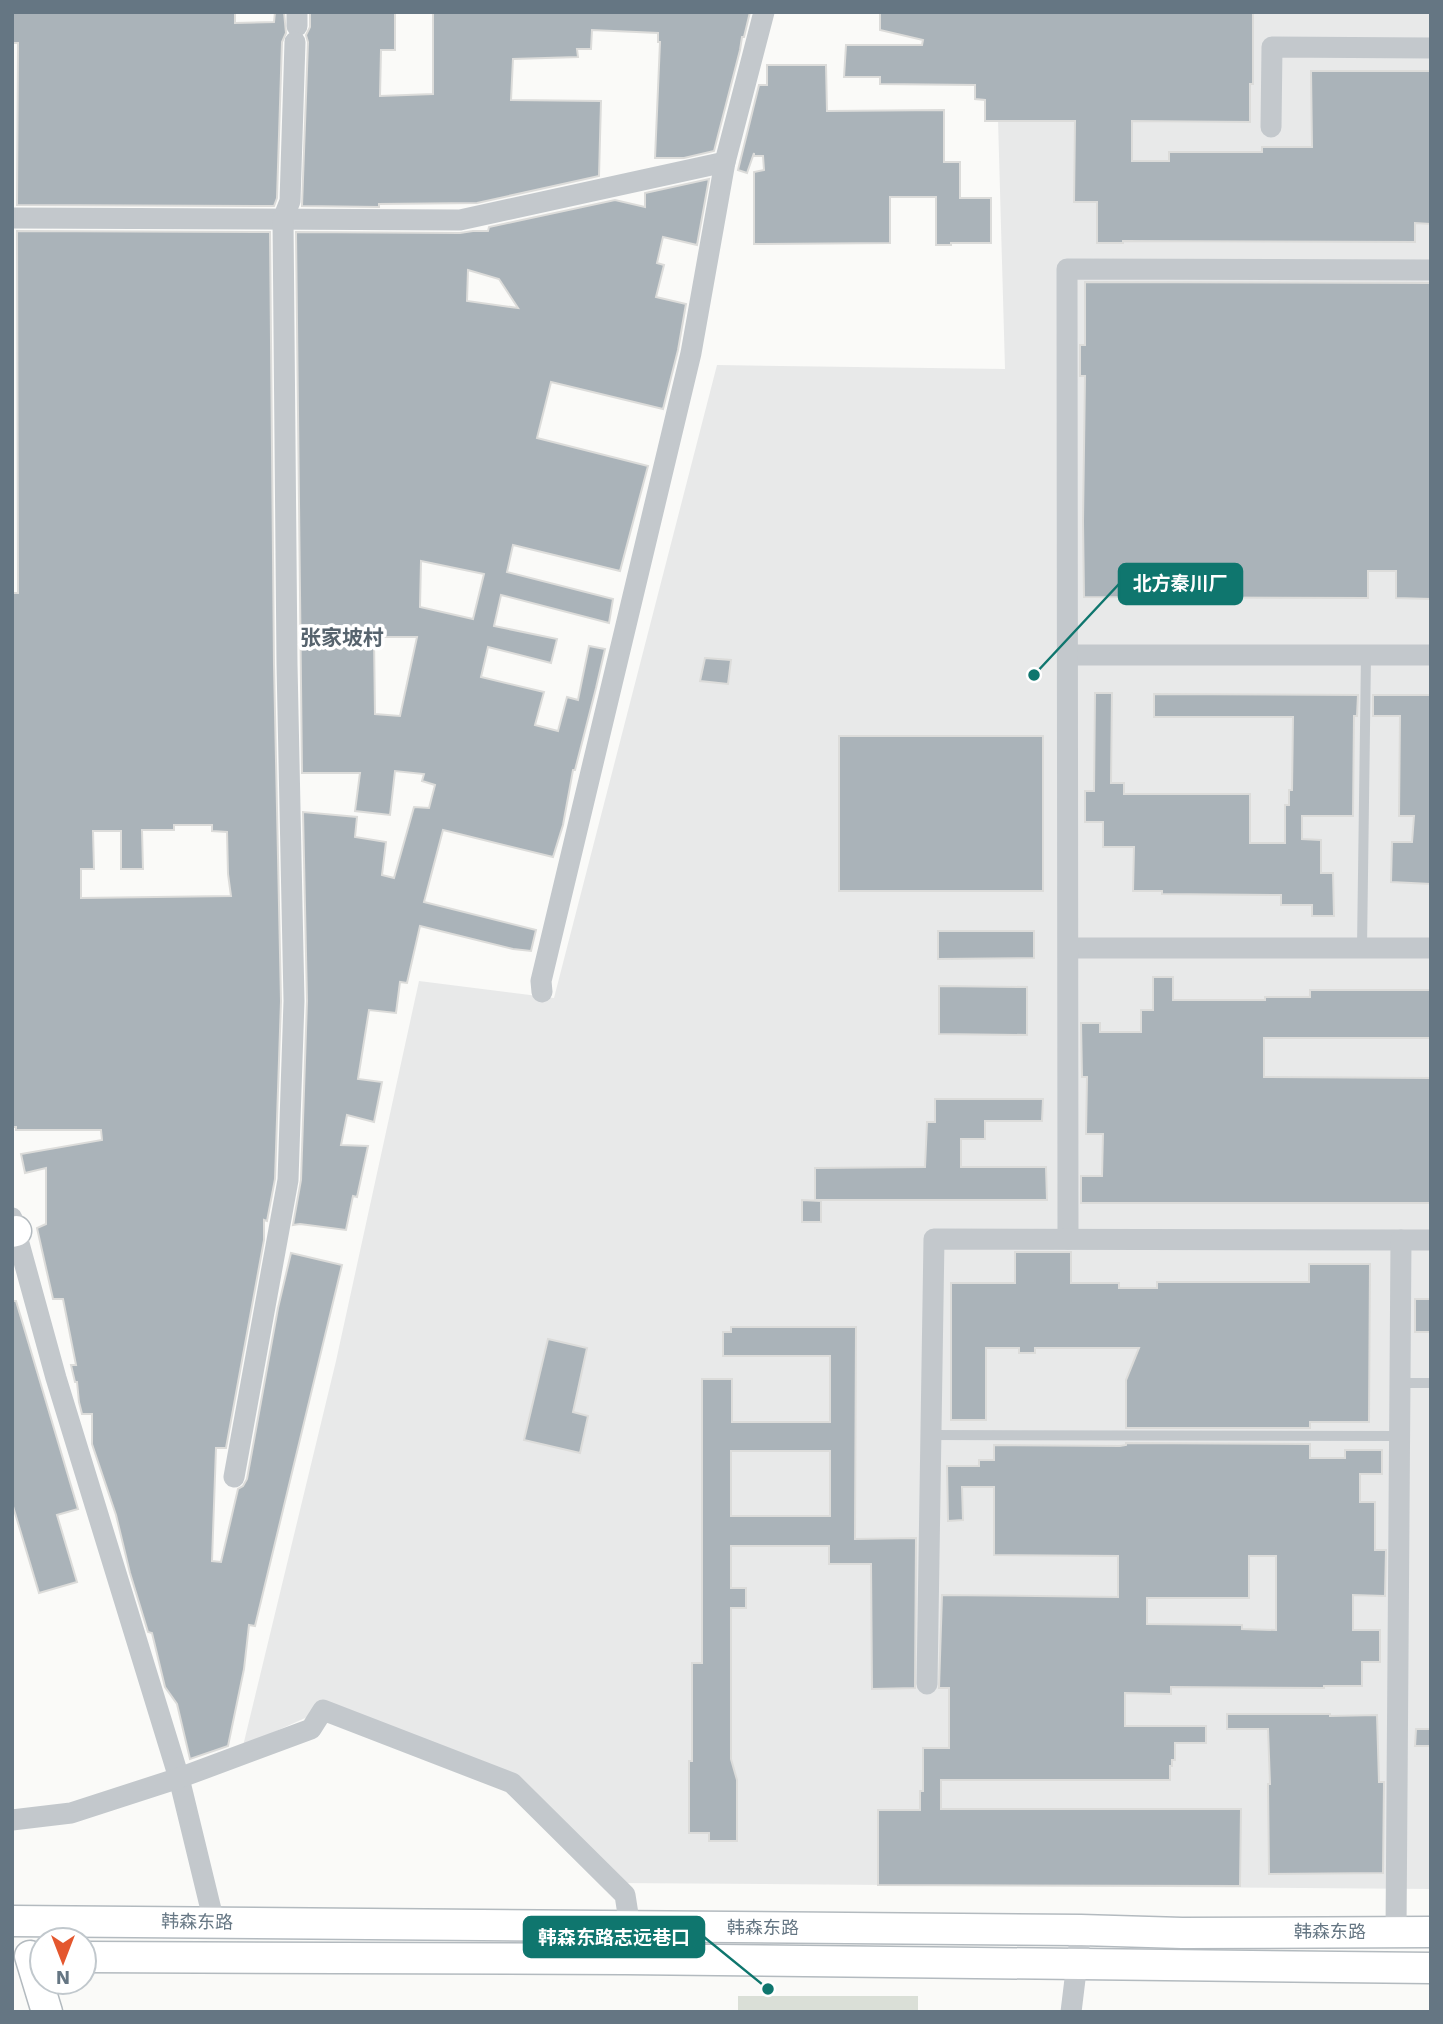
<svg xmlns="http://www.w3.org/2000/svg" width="1443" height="2024" viewBox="0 0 1443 2024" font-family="'Work Sans','Noto Sans SC',sans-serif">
	<rect width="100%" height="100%" fill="#fafaf8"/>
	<polygon fill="#e8e9e9" points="995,12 1431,12 1431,1889 615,1883 512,1783 323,1710 243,1746 336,1361 419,981 554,998 717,365 1005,369"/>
	<rect fill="#dadfd7" x="738" y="1996" width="180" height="16"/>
	<g fill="#aab3b9" stroke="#dcdcda" stroke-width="2" fill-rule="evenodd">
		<polygon points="12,12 235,12 235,23 274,22 275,12 284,12 286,33 282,42 277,198 274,206 17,205 18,43 12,43"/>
		<polygon points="310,12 395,12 395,50 381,50 380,96 433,94 433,12 750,12 744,37 742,37 740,50 714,151 684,158 655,158 660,42 658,42 658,33 592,30 591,49 577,49 578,57 513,59 511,100 601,101 599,176 477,203 379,204 379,207 302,206 308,42 306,35 310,27"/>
		<polygon points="880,12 1253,12 1253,84 1250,84 1250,122 1132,121 1132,161 1169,161 1169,152 1262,152 1262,147 1312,147 1311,71 1431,71 1431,224 1415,223 1415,242 1123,241 1123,243 1097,243 1097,202 1074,202 1075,121 985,121 985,100 975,99 975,85 880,84 880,77 844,77 846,45 922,45 923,40 880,30"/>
		<polygon points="767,65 826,65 827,111 944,110 944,162 960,162 960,198 991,198 991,243 951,243 951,245 936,245 936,197 890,197 890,243 754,244 754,172 764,170 763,156 754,156 754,153 747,173 738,170 759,85 767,85"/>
		<path d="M709 179 697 245 663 237 657 263 664 265 656 297 686 304 678 350 663 409 551 382 537 438 648 466 620 571 513 545 507 572 613 599 609 623 501 595 494 626 557 639 551 663 488 647 481 677 544 692 535 725 558 731 567 697 578 700 589 646 605 649 596 688 575 770H573L563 825 553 857 443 830 424 902 536 930 531 951 513 949 420 926 407 983 400 982 396 1013 369 1010 358 1079 382 1082 374 1122 347 1115 341 1145 368 1146 357 1197 353 1196 346 1230 300 1224 293 1225 301 1180 307 1001 303 812 357 817 355 837 386 842 382 875 394 878 414 807 429 808 435 785 422 781 424 774 395 771 390 815 355 811 360 773H302L296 232 460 233 473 231H488L489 227 615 200 645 207V193ZM468 270 499 279 518 308 467 301ZM421 561 484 574 473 619 420 607ZM374 637H417L400 716 375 714Z"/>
		<path d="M17 231 270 232 274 664 281 1001 275 1179 267 1221 264 1220V1240L226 1448H216L212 1561 221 1562 238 1489 243 1486 247 1479 278 1308 291 1253 342 1265 255 1626 249 1625 244 1669 228 1746 190 1759 177 1704 165 1687 152 1633 148 1632 130 1573 116 1515 92 1444V1414H82L79 1402 77 1382H75L71 1365H76L63 1299H53L37 1228 46 1224V1168L25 1173 21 1154 102 1140 101 1130H16V1127H12V593H18ZM174 825H212V831L227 832 228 874 231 896 81 898V869H94L93 831H121V869H143L142 830H174Z"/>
		<polygon points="1085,282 1431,283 1431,599 1396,598 1396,571 1368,571 1368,598 1084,597 1083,522 1085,376 1080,376 1080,345 1085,345"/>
		<polygon points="705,658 731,660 728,684 700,681"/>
		<polygon points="1095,693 1112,693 1111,783 1124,783 1124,794 1250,794 1250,843 1285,843 1285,805 1289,805 1289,790 1292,790 1293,717 1154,717 1154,694 1358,695 1357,716 1354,716 1353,816 1302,816 1302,839 1321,840 1321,873 1333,873 1334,916 1312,916 1312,905 1281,905 1281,895 1162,894 1162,891 1133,891 1134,847 1103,847 1103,822 1085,822 1085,791 1094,791"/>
		<polygon points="1373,695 1431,695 1431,884 1391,882 1392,842 1412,842 1414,816 1399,816 1400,716 1373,716"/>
		<rect x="839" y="736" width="204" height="155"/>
		<polygon points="938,931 1034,931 1034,958 938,959"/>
		<polygon points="1153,977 1173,977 1173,1000 1265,1000 1265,997 1310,997 1310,990 1431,990 1431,1038 1264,1038 1264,1077 1431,1078 1431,1203 1081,1203 1081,1176 1102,1176 1103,1134 1086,1134 1087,1077 1082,1077 1081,1023 1100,1023 1100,1032 1141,1032 1141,1010 1153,1010"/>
		<polygon points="939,986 1027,987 1027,1035 939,1034"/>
		<polygon points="935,1099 1043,1099 1042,1121 985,1121 985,1139 961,1139 961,1167 1046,1167 1047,1200 815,1200 815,1168 925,1167 927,1122 935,1122"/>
		<polygon points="802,1200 821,1201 821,1222 802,1222"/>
		<polygon points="1015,1252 1071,1252 1071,1283 1119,1283 1119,1288 1157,1288 1157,1282 1309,1282 1309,1264 1370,1264 1369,1422 1310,1422 1310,1428 1126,1428 1126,1380 1139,1348 1035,1348 1035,1353 1019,1353 1019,1348 986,1348 986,1420 951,1420 951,1283 1015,1283"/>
		<rect x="1415" y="1299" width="16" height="33"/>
		<polygon points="12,1301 16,1301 78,1509 57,1515 77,1582 39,1593 12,1503"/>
		<path d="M731 1327H856L855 1539 916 1538 915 1688 872 1689 871 1564H829V1546H731V1588H746V1608H731V1759L737 1780V1841H709V1833H689V1761H692V1663H702V1379H732V1422H830V1356H723V1332H731ZM731 1451H830V1516H731Z"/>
		<polygon points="548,1339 587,1348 573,1412 588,1416 580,1453 524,1440"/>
		<path d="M1126 1443 1310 1444V1458H1345V1450H1382V1474H1360V1502H1375V1550H1386L1385 1596 1353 1595V1630H1380V1662H1362V1686H1324V1688L1171 1687V1694L1125 1693V1726H1206V1743H1175V1760H1172V1766H1170V1780H941V1809H1241L1240 1886 878 1885V1810H920V1791H923V1748H949V1688H939L942 1595 1118 1597V1556L994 1555V1487H962L963 1520 948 1521 947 1466H979V1460H994V1445L1120 1446 1126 1445ZM1249 1556H1276V1630L1242 1629V1625L1147 1624V1598H1249Z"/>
		<polygon points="1227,1714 1330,1714 1330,1716 1377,1715 1379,1782 1384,1782 1383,1873 1269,1874 1268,1784 1270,1784 1268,1729 1227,1729"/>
		<polygon points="1416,1729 1431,1729 1431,1746 1415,1746"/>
	</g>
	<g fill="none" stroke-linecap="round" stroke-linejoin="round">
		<g stroke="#b3babf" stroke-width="33">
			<g id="secondary">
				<polyline points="12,1232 16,1231"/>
				<polyline points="12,1921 1081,1930 1182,1933 1431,1932"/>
				<polyline points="30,1956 47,2012"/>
				<polyline points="84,1957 625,1959 1431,1968"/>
			</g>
		</g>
		<g stroke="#c3c8cc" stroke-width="10">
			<polyline points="1362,948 1366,655"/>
			<polyline points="1400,1383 1431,1383"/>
			<polyline points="931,1435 1400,1436"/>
		</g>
		<g stroke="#c3c8cc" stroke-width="21">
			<polyline points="297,12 297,26"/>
			<polyline points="1271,127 1272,47 1431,48"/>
			<polyline points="12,218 460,220 725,162"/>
			<polyline points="1069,655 1431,655"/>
			<polyline points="1069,948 1431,948"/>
			<polyline points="542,992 541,981 691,353 725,162 764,12"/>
			<polyline points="12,1218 56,1378 179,1778 214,1922"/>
			<polyline points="1068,1239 1067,269 1431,270"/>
			<polyline points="234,1477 288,1180 294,1001 287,664 283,219 290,201 295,42"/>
			<polyline points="927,1684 934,1239 1401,1240"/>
			<polyline points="12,1820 71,1813 179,1778 311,1729 323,1710 512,1783 625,1895 630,1927"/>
			<polyline points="1396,1932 1401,1240 1431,1240"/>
			<polyline points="1071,2012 1081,1930"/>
		</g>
		<use href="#secondary" stroke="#fff" stroke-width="30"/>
	</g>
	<g text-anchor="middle" stroke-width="7" stroke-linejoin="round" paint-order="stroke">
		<g font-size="18" fill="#657683" stroke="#fff">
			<text transform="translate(197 1922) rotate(1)" y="6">韩森东路</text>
			<text x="763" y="1934">韩森东路</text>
			<text x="1330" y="1938">韩森东路</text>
		</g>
		<g font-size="21" font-weight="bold" fill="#57646e" stroke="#fff">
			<text x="342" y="645">张家坡村</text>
		</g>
	</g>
	<path fill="none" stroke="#0f766e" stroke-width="2.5" d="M1034 675L1119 584M768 1989L704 1937"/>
	<g fill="#0f766e" stroke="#fff" stroke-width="2.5">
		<circle cx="1034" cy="675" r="7"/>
		<circle cx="768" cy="1989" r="7"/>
	</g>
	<g fill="#0f766e" stroke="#0f766e" stroke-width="2.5">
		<rect x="1119" y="564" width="123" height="40" rx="7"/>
		<rect x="524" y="1917" width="180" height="40" rx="7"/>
	</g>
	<g font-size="19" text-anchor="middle" font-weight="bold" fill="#fff">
		<text x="1180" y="590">北方秦川厂</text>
		<text x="614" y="1944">韩森东路志远巷口</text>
	</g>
	<rect width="1443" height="2024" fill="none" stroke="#657683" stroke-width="28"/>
	<g transform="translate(63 1961) rotate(180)"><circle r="33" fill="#ffffff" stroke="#c1c8cd" stroke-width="2"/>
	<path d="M0-5L12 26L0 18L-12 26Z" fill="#e4572e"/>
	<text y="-10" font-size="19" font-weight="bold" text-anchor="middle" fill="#657683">N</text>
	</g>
</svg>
